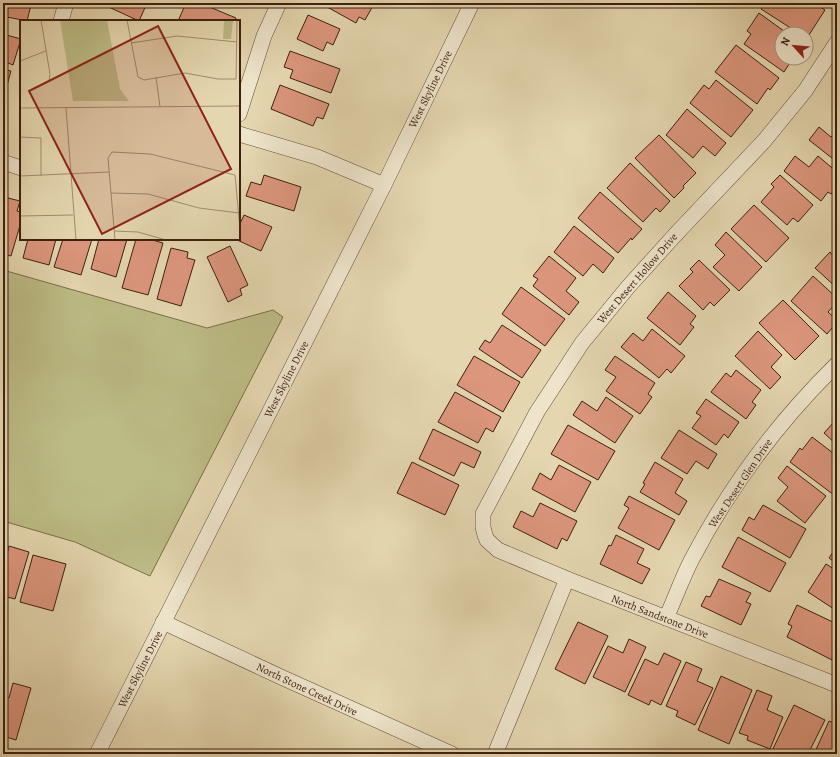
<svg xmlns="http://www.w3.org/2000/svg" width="840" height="757" viewBox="0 0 840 757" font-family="Alegreya,serif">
	<rect width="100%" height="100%" fill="#e4d6af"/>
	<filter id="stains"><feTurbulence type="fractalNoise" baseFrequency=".005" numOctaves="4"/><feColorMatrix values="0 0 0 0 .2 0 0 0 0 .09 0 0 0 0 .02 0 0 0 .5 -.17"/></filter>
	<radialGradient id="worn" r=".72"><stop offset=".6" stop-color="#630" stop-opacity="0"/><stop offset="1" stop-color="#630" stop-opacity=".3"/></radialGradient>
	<polygon fill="#bcbb85" stroke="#7e6d4a" points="3,270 207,328 273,310 283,317 150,576 75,542 3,521"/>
	<g fill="#dc967d" stroke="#3f1f10">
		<polygon points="3,3 24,3 31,5 27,21 7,17 6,22 3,21"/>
		<polygon points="100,3 147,3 139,21"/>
		<polygon points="186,3 200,3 236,18 235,21 178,21"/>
		<polygon points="234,3 244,3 242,7"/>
		<polygon points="320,3 373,3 374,4 365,20 359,17 356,23"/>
		<polygon points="765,3 814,3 825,10 807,38 806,38 806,34 800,34 761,9"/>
		<polygon points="759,13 788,34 782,34 782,58 793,58 784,72 744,44 751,34 747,31"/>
		<polygon points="308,15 340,29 333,45 327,42 323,51 297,39"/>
		<polygon points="3,34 21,39 13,65 3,61"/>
		<polygon points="736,45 779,78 770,90 768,88 757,104 715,72"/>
		<polygon points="290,51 340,69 331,93 290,78 293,70 284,67"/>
		<polygon points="3,69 11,71 4,96 3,96"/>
		<polygon points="716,80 753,110 731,137 690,103 704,85 709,89"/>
		<polygon points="280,85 329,104 323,119 317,117 313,126 271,109"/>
		<polygon points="837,105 837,113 833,110"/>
		<polygon points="687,109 726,143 715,156 703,146 693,158 666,135"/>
		<polygon points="819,127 831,137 837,131 837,162 809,140"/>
		<polygon points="659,135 696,173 683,186 684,188 674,198 635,158"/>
		<polygon points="795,156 809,167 818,156 837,172 837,186 831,194 828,192 821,201 784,171"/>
		<polygon points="630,163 670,201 660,212 656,208 643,222 607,188"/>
		<polygon points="264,175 301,187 294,211 246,196 251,182 261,185"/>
		<polygon points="780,175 813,205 798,222 793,218 787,225 761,202 774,187 771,184"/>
		<polygon points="600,192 642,229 632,240 631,238 618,253 578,218"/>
		<polygon points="4,197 20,201 17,211 21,212 21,222 11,256 3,254 5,250 3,249"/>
		<polygon points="754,205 789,238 766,262 731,229"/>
		<polygon points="244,215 272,227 261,251 235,239 239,239 239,226"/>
		<polygon points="574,226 614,258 603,273 593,264 583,276 554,252"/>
		<polygon points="726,232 762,267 739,291 713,267 725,255 715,245"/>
		<polygon points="28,239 56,239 49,265 23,258"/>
		<polygon points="63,239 92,239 81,275 54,267"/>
		<polygon points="99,239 127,239 116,277 91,269"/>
		<polygon points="136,239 149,239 163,243 148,295 122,288"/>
		<polygon points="230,246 248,285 240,289 242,295 228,302 207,257"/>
		<polygon points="171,248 188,252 187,258 195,260 181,306 157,299"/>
		<polygon points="830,252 834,257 837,254 837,288 815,268"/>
		<polygon points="549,256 576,278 566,291 579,302 569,315 533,286 538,279 533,276"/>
		<polygon points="699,260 730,290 714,306 710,302 703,310 679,286 693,272 690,269"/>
		<polygon points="813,276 837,298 837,302 828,312 837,320 837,322 827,334 791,301"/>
		<polygon points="521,287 565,319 545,346 502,314"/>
		<polygon points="668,292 696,316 690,324 694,327 680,345 647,318"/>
		<polygon points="783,300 819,336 795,360 759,323"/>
		<polygon points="502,325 541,350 522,378 479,349 485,340 490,343"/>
		<polygon points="652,329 685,356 671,373 667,369 659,378 621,347 633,333 643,341"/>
		<polygon points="758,331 782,355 771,367 781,377 770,389 735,356"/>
		<polygon points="474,356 520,382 503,412 457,385"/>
		<polygon points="615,356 655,383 648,394 652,397 640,414 606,391 616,377 605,370"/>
		<polygon points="736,370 761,390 752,402 756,405 746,419 711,392 726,373 731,377"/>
		<polygon points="455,392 501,417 493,432 486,428 478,443 438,422"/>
		<polygon points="606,397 633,416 615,443 573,415 582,401 597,411"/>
		<polygon points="706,399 739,422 728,438 724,434 716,445 692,428 701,416 696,413"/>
		<polygon points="837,414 837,445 824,433 834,422 832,419"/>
		<polygon points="568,425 615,451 598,480 551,454"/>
		<polygon points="433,429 481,452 474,468 461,462 454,476 419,459"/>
		<polygon points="679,430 717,454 708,469 696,461 687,474 661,458"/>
		<polygon points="812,437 837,456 837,491 834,495 790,462 800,448 802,450"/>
		<polygon points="412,462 459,485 445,515 397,493"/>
		<polygon points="655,462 683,479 675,493 687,501 679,515 640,492 645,484 643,483"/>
		<polygon points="559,465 591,482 575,512 532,489 540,473 551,480"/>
		<polygon points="787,466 826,496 805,523 777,501 788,487 778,478"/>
		<polygon points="629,496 675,520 659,550 618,528 629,508 624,505"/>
		<polygon points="540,503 577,521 567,541 562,538 557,549 513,527 521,511 533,517"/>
		<polygon points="763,505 806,529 790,558 742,530 749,517 754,520"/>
		<polygon points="616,535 644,549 637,563 650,569 642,584 600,564 609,545 611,546"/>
		<polygon points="738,537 786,563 770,592 722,567"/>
		<polygon points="9,546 29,552 15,599 3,596 3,553 7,554"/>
		<polygon points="837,546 837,564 829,558"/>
		<polygon points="33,555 66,564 53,611 20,602"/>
		<polygon points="826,564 837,571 837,611 808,592"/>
		<polygon points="719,579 751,593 746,602 751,604 741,625 701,606 706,596 710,597"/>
		<polygon points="797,605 837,624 837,649 832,660 787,637 792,626 788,624"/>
		<polygon points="578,622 608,636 585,684 555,669"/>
		<polygon points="629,639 646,647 625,692 593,677 608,646 623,653"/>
		<polygon points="664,653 681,661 661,705 651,700 649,705 628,695 645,659 658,665"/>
		<polygon points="686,662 702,669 697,681 713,688 695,725 676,716 678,711 666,706"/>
		<polygon points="721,676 752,690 729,744 698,730"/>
		<polygon points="13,683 31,688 16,740 3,736 3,696 9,698"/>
		<polygon points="757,690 772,696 767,710 783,717 770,749 747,740 748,736 739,733"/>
		<polygon points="794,705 825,720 808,754 773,754 771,753"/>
		<polygon points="829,721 837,724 837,754 814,754"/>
	</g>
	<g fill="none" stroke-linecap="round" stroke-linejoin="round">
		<g stroke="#684d38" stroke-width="16">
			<g id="minor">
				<polyline points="61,21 66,3"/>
				<polyline points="837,42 805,91 764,141 675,235 628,287 582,343 537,412 483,514 483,527 485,535 487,540 498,550 567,579 837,685"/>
				<polyline points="239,114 264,36 279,3"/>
				<polyline points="239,134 317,157 384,185"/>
				<polyline points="3,162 21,168"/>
				<path d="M666 618C675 599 682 578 692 559 729 488 779 421 837 364"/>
				<polyline points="163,622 281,677 452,754"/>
				<polyline points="97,754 384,185 472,3"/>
				<polyline points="495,754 567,579"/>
			</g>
		</g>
		<use href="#minor" stroke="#ede4cb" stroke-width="15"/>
	</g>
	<g text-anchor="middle" stroke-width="3" stroke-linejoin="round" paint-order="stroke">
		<g font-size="11" fill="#3f1f10" stroke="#ede4cb">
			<text transform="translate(430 89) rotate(-64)" y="4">West Skyline Drive</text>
			<text transform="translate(637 278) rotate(-49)" y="4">West Desert Hollow Drive</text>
			<text transform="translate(286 379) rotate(-63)" y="4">West Skyline Drive</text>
			<text transform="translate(740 483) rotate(-56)" y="4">West Desert Glen Drive</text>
			<text transform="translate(660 616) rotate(21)" y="4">North Sandstone Drive</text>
			<text transform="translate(140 669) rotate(-63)" y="4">West Skyline Drive</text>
			<text transform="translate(307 689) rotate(25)" y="4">North Stone Creek Drive</text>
		</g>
	</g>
	<g transform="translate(20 20)">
		<rect width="220" height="220" fill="#e4d6af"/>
		<path d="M40 0H87L100 69 109 81H53Z" fill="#bcbb85"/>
		<path d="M204 0H213L211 19H203Z" fill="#bcbb85"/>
		<path fill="none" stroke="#a28d6f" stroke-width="1" d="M21 0 30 54 29 61M107 0 118 57 124 60 165 53 198 59H216L217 0M111 23 157 16 217 22M0 41 26 31M136 57 140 87M0 88 220 86M46 88 56 220M0 117 21 118V156M0 156 89 152M91 173 128 174 179 188 219 193M0 196 53 195M94 211 118 212 146 220M95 220 88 138 92 132 130 134 215 155 220 209"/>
		<path fill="#8f2418" fill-opacity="0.15" stroke="#8f2418" stroke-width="2" d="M138 6 211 149 82 214 9 71Z"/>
		<rect width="220" height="220" fill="none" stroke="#3f1f10" stroke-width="2"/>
	</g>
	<rect width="840" height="757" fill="none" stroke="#e4d6af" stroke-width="16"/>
	<rect x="4" y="4" width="832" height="749" fill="none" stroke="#3f1f10" stroke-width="2"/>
	<rect x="8" y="8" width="824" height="741" fill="none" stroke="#3f1f10"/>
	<g transform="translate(794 46) rotate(297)"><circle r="19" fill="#ede4cb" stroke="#a79580"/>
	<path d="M0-3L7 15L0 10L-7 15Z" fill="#8f2418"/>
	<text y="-6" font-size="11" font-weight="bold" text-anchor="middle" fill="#3f1f10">N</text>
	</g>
	<rect width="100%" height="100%" filter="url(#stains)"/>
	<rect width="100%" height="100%" fill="url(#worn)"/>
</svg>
